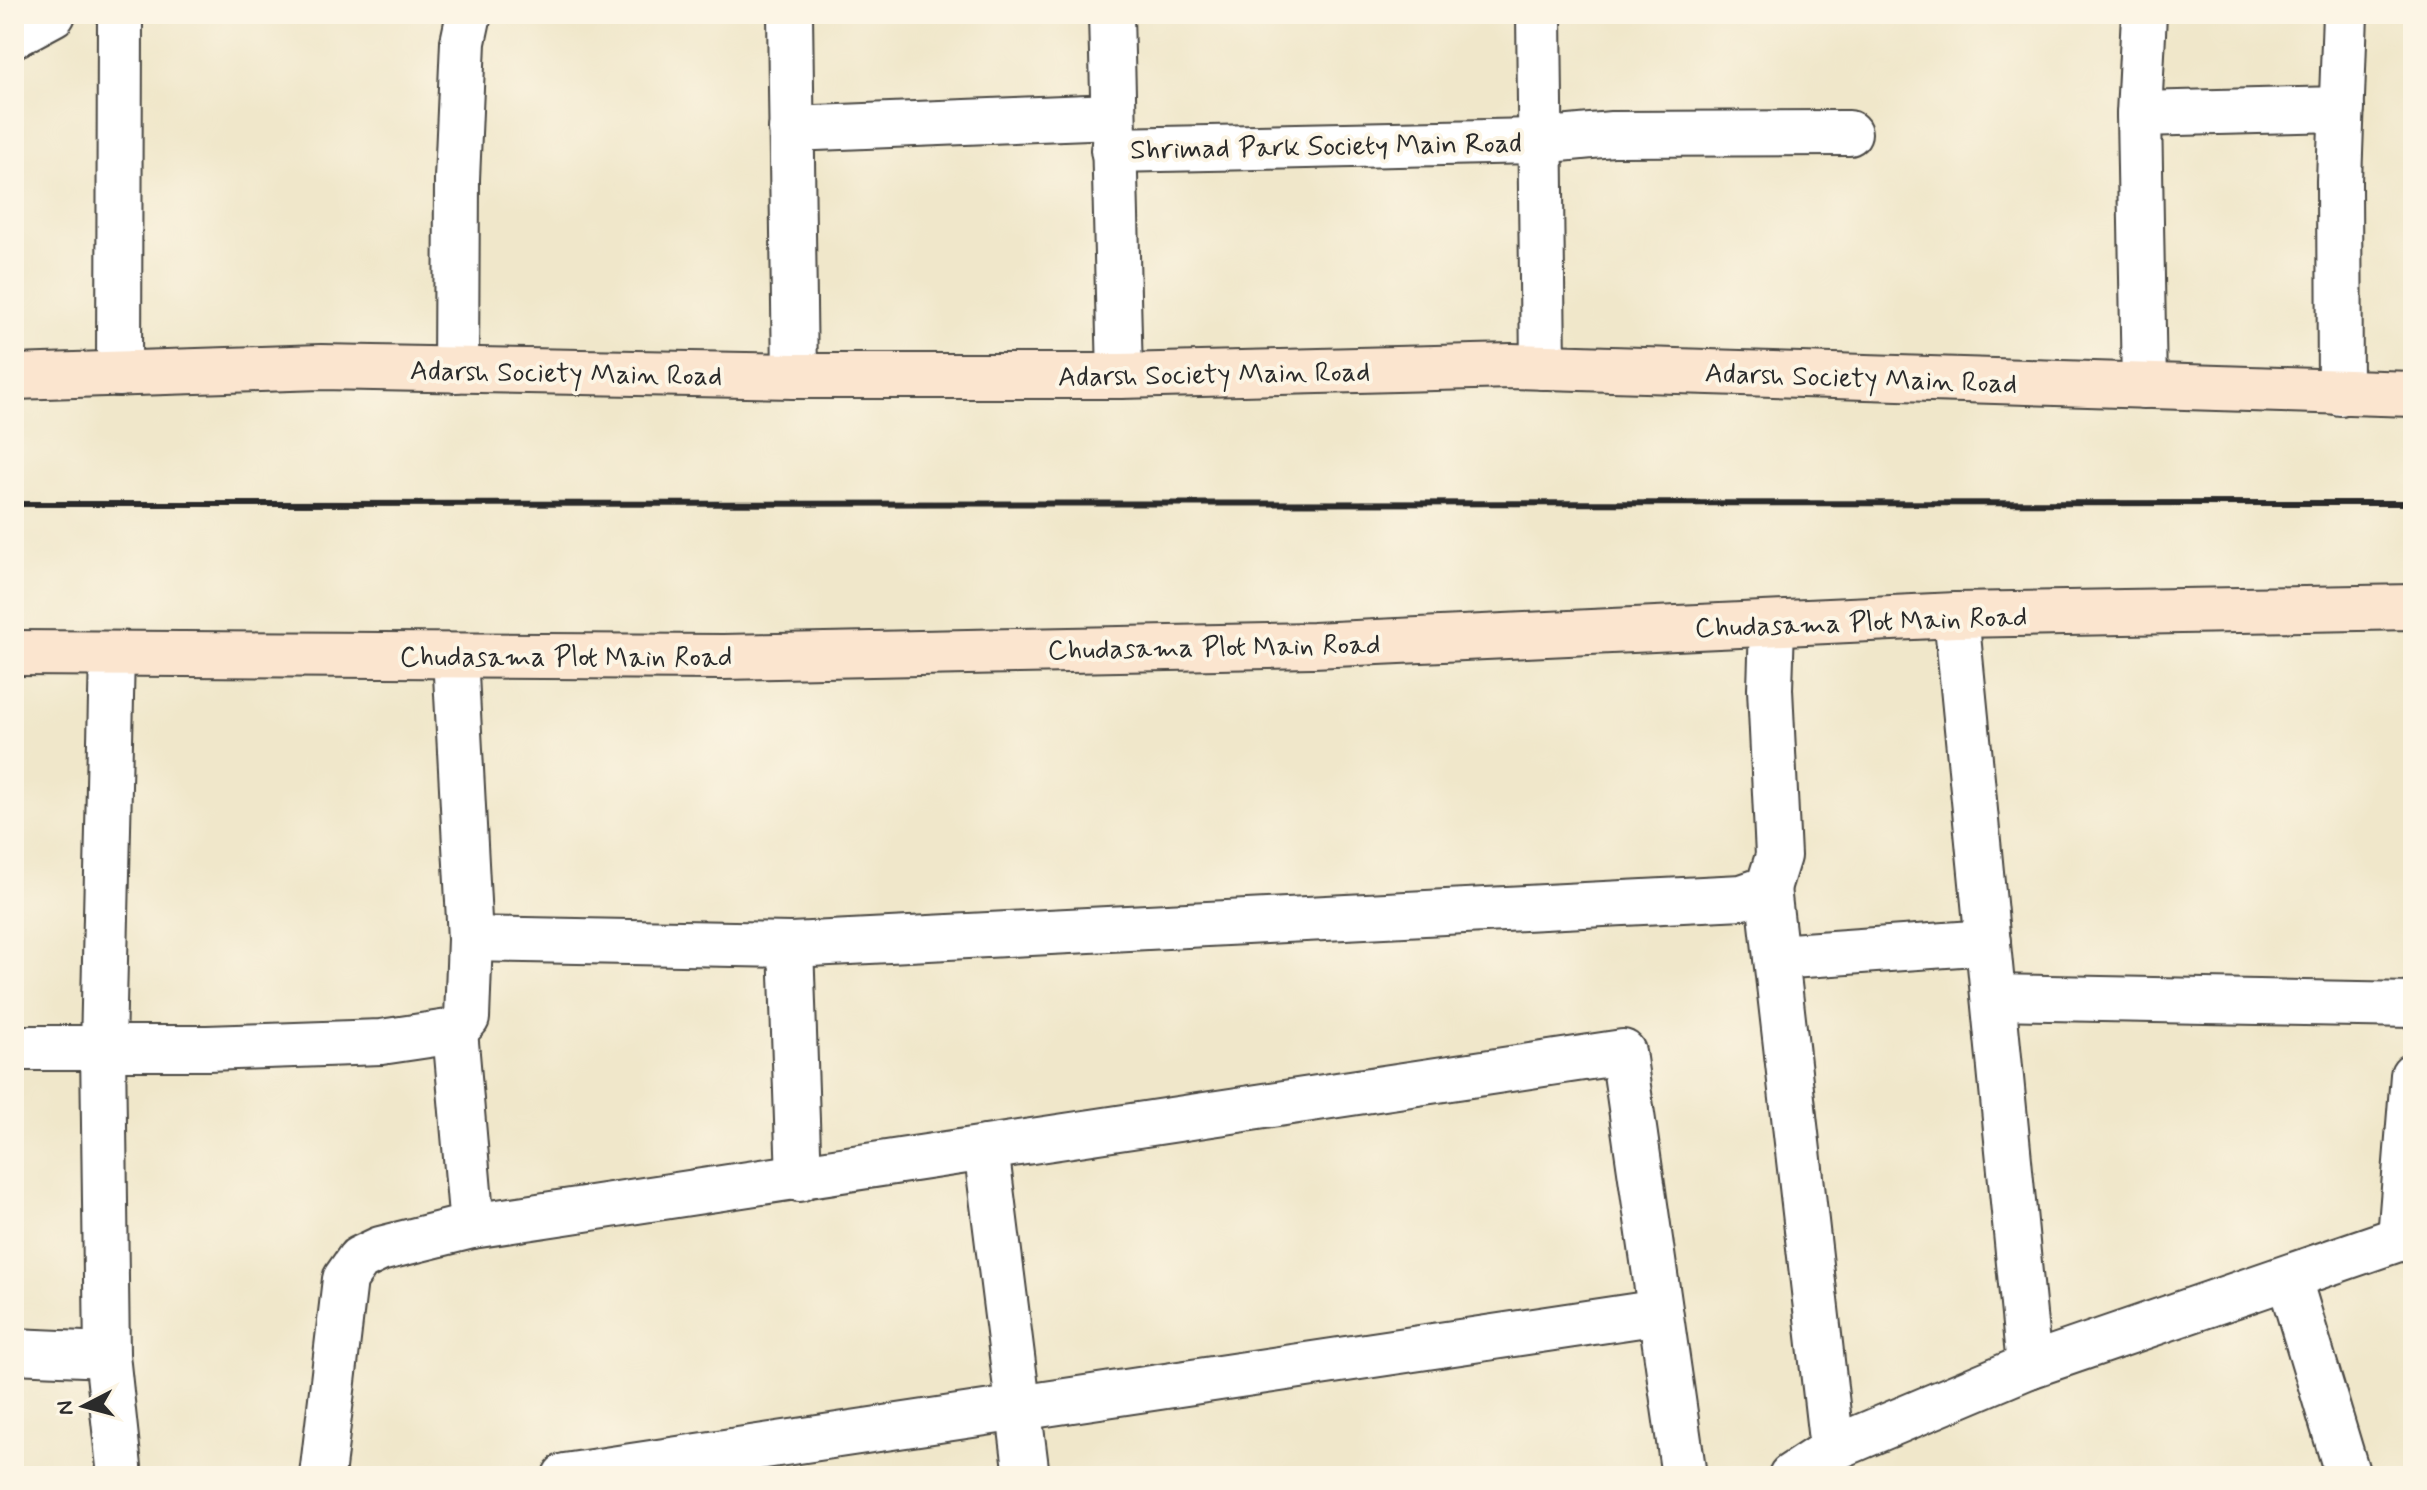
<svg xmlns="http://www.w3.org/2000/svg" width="2427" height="1490" viewBox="0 0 2427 1490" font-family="Mynerve,sans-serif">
	<rect width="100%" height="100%" fill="#fcf5e5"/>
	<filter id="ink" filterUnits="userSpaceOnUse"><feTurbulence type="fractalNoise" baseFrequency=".0125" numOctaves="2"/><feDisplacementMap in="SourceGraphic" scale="16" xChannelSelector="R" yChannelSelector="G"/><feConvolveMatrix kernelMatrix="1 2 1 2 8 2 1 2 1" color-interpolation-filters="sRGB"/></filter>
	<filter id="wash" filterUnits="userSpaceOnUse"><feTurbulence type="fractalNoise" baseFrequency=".006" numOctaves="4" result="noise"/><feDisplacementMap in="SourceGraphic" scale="32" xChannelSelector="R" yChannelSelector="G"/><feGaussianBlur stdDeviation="1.8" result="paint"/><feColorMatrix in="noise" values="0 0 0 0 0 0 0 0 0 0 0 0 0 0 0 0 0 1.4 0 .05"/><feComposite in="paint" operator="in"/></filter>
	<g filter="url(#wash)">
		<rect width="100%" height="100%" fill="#f0e7ca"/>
	</g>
	<g filter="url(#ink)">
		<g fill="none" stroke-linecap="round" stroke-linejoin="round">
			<g stroke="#494743" stroke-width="48">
				<g id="street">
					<polyline points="790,14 795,376"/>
					<polyline points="1111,14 1120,376"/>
					<polyline points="1539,14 1543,367"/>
					<polyline points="2144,14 2139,114 2144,386"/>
					<polyline points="14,35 53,14"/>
					<polyline points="2139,114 2342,109"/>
					<polyline points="791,129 1113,116"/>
					<polyline points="1113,150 1539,141 1612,134 1849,133"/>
					<polyline points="456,370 457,179 463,42 469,14"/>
					<polyline points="119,374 120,14"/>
					<polyline points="2340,393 2339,181 2345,14"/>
					<polyline points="112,654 103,1048 107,1355 120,1476"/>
					<polyline points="1768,888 1832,1449 2029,1366 1956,615"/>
					<polyline points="470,939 791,945 1742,897 1768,888 1778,856 1770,689 1772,624"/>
					<polyline points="791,945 799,1179"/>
					<polyline points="1776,957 1988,942"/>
					<polyline points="1994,997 2413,1005"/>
					<polyline points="455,1031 472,1226 986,1148 1027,1476"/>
					<polyline points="14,1048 207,1048 381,1042 455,1031 467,1018 470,939 455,656"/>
					<polyline points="986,1148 1623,1052 1684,1476"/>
					<polyline points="2400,1238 2413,1075"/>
					<polyline points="2289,1279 2348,1476"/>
					<polyline points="14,1351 107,1355"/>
					<polyline points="2029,1366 2413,1234"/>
					<polyline points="322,1476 345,1279 359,1259 380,1249 472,1226"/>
					<polyline points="565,1476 1660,1312"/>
					<polyline points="1791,1476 1832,1449"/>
				</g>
			</g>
			<g stroke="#494743" stroke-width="48">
				<g id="secondary">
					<polyline points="14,377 321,367 795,376 1120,376 1512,366 2413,394"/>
					<polyline points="14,653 723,657 1313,645 1956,615 2413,607"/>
				</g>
			</g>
			<use href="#street" stroke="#fff" stroke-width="44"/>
			<use href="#secondary" stroke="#fbe5cf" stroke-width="44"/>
			<polyline stroke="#2b2b2b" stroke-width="6" points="14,504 2413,503"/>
		</g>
	</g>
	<g text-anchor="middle" stroke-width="8" stroke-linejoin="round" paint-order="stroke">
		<g font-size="28" fill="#2b2b2b" stroke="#fcf5e5">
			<text transform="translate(1326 145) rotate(-1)" y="10">Shrimad Park Society Main Road</text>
			<text transform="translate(566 372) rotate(1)" y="10">Adarsh Society Main Road</text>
			<text transform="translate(1214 373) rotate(-1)" y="10">Adarsh Society Main Road</text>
			<text transform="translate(1861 377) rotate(2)" y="10">Adarsh Society Main Road</text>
			<text transform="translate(1861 621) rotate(-2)" y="10">Chudasama Plot Main Road</text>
			<text transform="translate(1214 646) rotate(-1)" y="10">Chudasama Plot Main Road</text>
			<text x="566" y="666">Chudasama Plot Main Road</text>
		</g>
	</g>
	<rect width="2427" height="1490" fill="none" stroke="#fcf5e5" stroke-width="48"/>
	<g transform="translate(84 1406) rotate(264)" stroke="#fcf5e5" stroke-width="6" paint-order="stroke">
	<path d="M0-6L14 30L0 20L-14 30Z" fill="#2b2b2b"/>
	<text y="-12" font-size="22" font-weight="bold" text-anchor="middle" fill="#2b2b2b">N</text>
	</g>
</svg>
